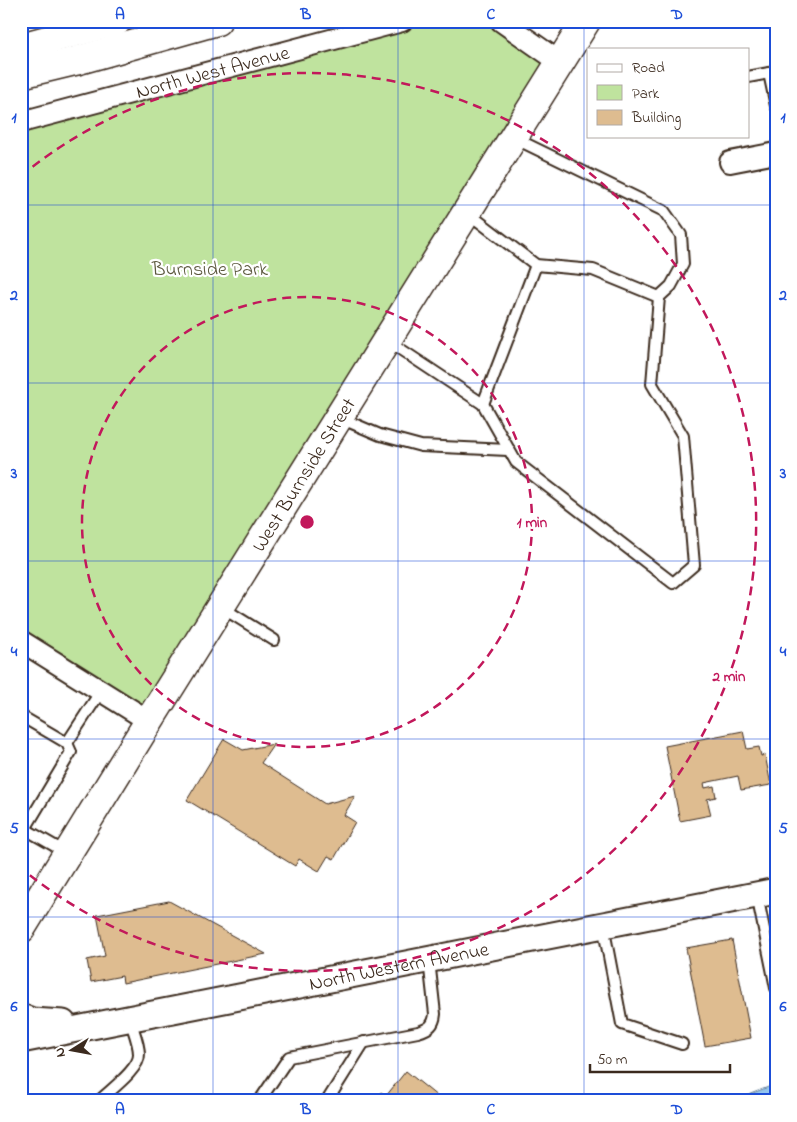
<svg xmlns="http://www.w3.org/2000/svg" width="797" height="1122" viewBox="0 0 797 1122" font-family="'Indie Flower',sans-serif">
	<rect width="100%" height="100%" fill="#fff"/>
	<filter id="ink" filterUnits="userSpaceOnUse"><feTurbulence type="fractalNoise" baseFrequency=".02" numOctaves="2"/><feDisplacementMap in="SourceGraphic" scale="10" xChannelSelector="R" yChannelSelector="G"/><feConvolveMatrix kernelMatrix="1 2 1 2 8 2 1 2 1" color-interpolation-filters="sRGB"/></filter>
	<g filter="url(#ink)">
		<polygon fill="#bfe39e" stroke="#7d865e" points="402,21 501,21 561,63 149,721 21,641 21,122"/>
		<polygon fill="#93c5ef" stroke="#70879b" points="776,1084 776,1101 733,1101 735,1100"/>
		<g fill="#debc90" stroke="#3b2a1e">
			<polygon points="743,731 747,749 759,747 761,756 765,755 771,785 741,790 738,776 704,783 705,788 714,786 716,797 707,799 711,815 680,821 665,746"/>
			<polygon points="224,739 243,750 274,744 261,763 325,804 355,796 344,815 355,822 334,859 328,856 319,871 299,859 295,866 187,800"/>
			<polygon points="169,901 266,954 123,983 122,976 91,982 87,960 105,956 97,915"/>
			<polygon points="732,940 751,1038 705,1046 686,948"/>
			<polygon points="406,1071 443,1101 374,1101 381,1092 386,1096"/>
		</g>
		<g fill="none" stroke-linecap="round" stroke-linejoin="round">
			<g stroke="#3b2a1e" stroke-width="14">
				<g id="service">
					<polyline points="776,71 769,73 776,106"/>
					<polyline points="748,77 769,73"/>
					<polyline points="468,213 536,265 593,270 659,297 671,286 683,264 681,235 664,211 514,138"/>
					<polyline points="388,341 483,404 516,462 673,583 694,565 683,436 652,384 659,297"/>
					<polyline points="483,404 536,265"/>
					<polyline points="340,418 380,435 421,446 508,450"/>
					<polyline points="221,607 274,640"/>
					<polyline points="21,716 67,743 101,691"/>
					<polyline points="67,853 25,829 71,752 67,743"/>
					<polyline points="757,895 776,988"/>
					<polyline points="603,925 622,1024 682,1044"/>
					<path d="M262 1097 289 1057 418 1032C429 1029 434 1025 435 1014L429 960"/>
					<path d="M99 1101C109 1091 140 1069 139 1054 139 1043 133 1030 130 1019"/>
					<polyline points="327,1101 364,1042"/>
				</g>
			</g>
			<g stroke="#3b2a1e" stroke-width="24">
				<g id="minor">
					<polyline points="501,21 561,63"/>
					<path id="s1" d="M21 122 402 21"/>
					<polyline points="730,162 776,153"/>
					<polyline points="21,641 149,721"/>
				</g>
			</g>
			<g stroke="#3b2a1e" stroke-width="29">
				<g id="tertiary">
					<polyline points="21,1017 32,1021 63,1023"/>
					<path id="s2" d="M21 1040 776 891"/>
				</g>
			</g>
			<g stroke="#3b2a1e" stroke-width="31">
				<g id="secondary">
					<path id="s3" d="M21 929 149 721 586 21"/>
				</g>
			</g>
			<g stroke="#3b2a1e" stroke-width="31">
				<g id="primary">
					<polyline points="21,47 117,21"/>
					<polyline points="21,74 75,61 217,21"/>
				</g>
			</g>
			<use href="#service" stroke="#fff" stroke-width="10"/>
			<use href="#minor" stroke="#fff" stroke-width="20"/>
			<use href="#tertiary" stroke="#fff" stroke-width="25"/>
			<use href="#secondary" stroke="#fff" stroke-width="28"/>
			<use href="#primary" stroke="#fff" stroke-width="28"/>
		</g>
	</g>
	<path fill="none" stroke="#1d4ed8" stroke-width="1" stroke-opacity="0.55" d="M213 21V1101M398 21V1101M584 21V1101M21 205H776M21 383H776M21 561H776M21 739H776M21 917H776"/>
	<g fill="none" stroke="#c2185b" stroke-width="2.5" stroke-dasharray="9 6">
		<circle cx="307" cy="522" r="225"/>
		<path d="M21 176A449 449 0 1 1 21 868"/>
	</g>
	<g text-anchor="middle" stroke-width="4.5" stroke-linejoin="round" paint-order="stroke">
		<g font-size="20" fill="#3b2a1e" stroke="#fff">
			<text dy="7" stroke="none"><textPath href="#s1" startOffset="198">North West Avenue</textPath></text>
			<text dy="7" stroke="none"><textPath href="#s3" startOffset="535">West Burnside Street</textPath></text>
			<text dy="7" stroke="none"><textPath href="#s2" startOffset="385">North Western Avenue</textPath></text>
		</g>
		<g font-size="20" fill="#5c583e" stroke="#fff">
			<text x="210" y="275">Burnside Park</text>
		</g>
	</g>
	<circle cx="307" cy="522" r="8" fill="#c2185b" stroke="#fff" stroke-width="2.5"/>
	<g font-size="15" text-anchor="middle" font-weight="bold" fill="#c2185b" stroke="#fff" stroke-width="4.5" stroke-linejoin="round" paint-order="stroke">
		<text x="532" y="527">1 min</text>
		<text x="729" y="681">2 min</text>
	</g>
	<rect width="797" height="1122" fill="none" stroke="#fff" stroke-width="55"/>
	<rect x="587" y="48" width="162" height="90" fill="#ffffff" stroke="#b1aaa5"/>
	<rect x="597" y="64" width="25" height="8" fill="#ffffff" stroke="#b1aaa5"/>
	<text x="632" y="72" font-size="15" fill="#3b2a1e">Road</text>
	<rect x="597" y="85" width="25" height="15" fill="#bfe39e" stroke="#b1aaa5"/>
	<text x="632" y="98" font-size="15" fill="#3b2a1e">Park</text>
	<rect x="597" y="110" width="25" height="15" fill="#debc90" stroke="#b1aaa5"/>
	<text x="632" y="122" font-size="15" fill="#3b2a1e">Building</text>
	<g transform="translate(72 1050) rotate(259)" stroke="#ffffff" stroke-width="4" paint-order="stroke">
	<path d="M0-4L9 19L0 12L-9 19Z" fill="#3b2a1e"/>
	<text y="-8" font-size="14" font-weight="bold" text-anchor="middle" fill="#3b2a1e">N</text>
	</g>
	<path d="M590 1064v8h140v-8" fill="none" stroke="#3b2a1e" stroke-width="2.5"/>
	<text x="597" y="1064" font-size="15" fill="#3b2a1e" stroke="#ffffff" stroke-width="4" paint-order="stroke">50 m</text>
	<rect x="28" y="28" width="742" height="1066" fill="none" stroke="#1d4ed8" stroke-width="2"/>
	<g font-size="16" text-anchor="middle" font-weight="bold" fill="#1d4ed8">
		<text x="120" y="19">A</text>
		<text x="306" y="19">B</text>
		<text x="491" y="19">C</text>
		<text x="677" y="19">D</text>
		<text x="14" y="122">1</text>
		<text x="783" y="122">1</text>
		<text x="14" y="300">2</text>
		<text x="783" y="300">2</text>
		<text x="14" y="478">3</text>
		<text x="783" y="478">3</text>
		<text x="14" y="656">4</text>
		<text x="783" y="656">4</text>
		<text x="14" y="833">5</text>
		<text x="783" y="833">5</text>
		<text x="14" y="1011">6</text>
		<text x="783" y="1011">6</text>
		<text x="120" y="1114">A</text>
		<text x="306" y="1114">B</text>
		<text x="491" y="1114">C</text>
		<text x="677" y="1114">D</text>
	</g>
</svg>
